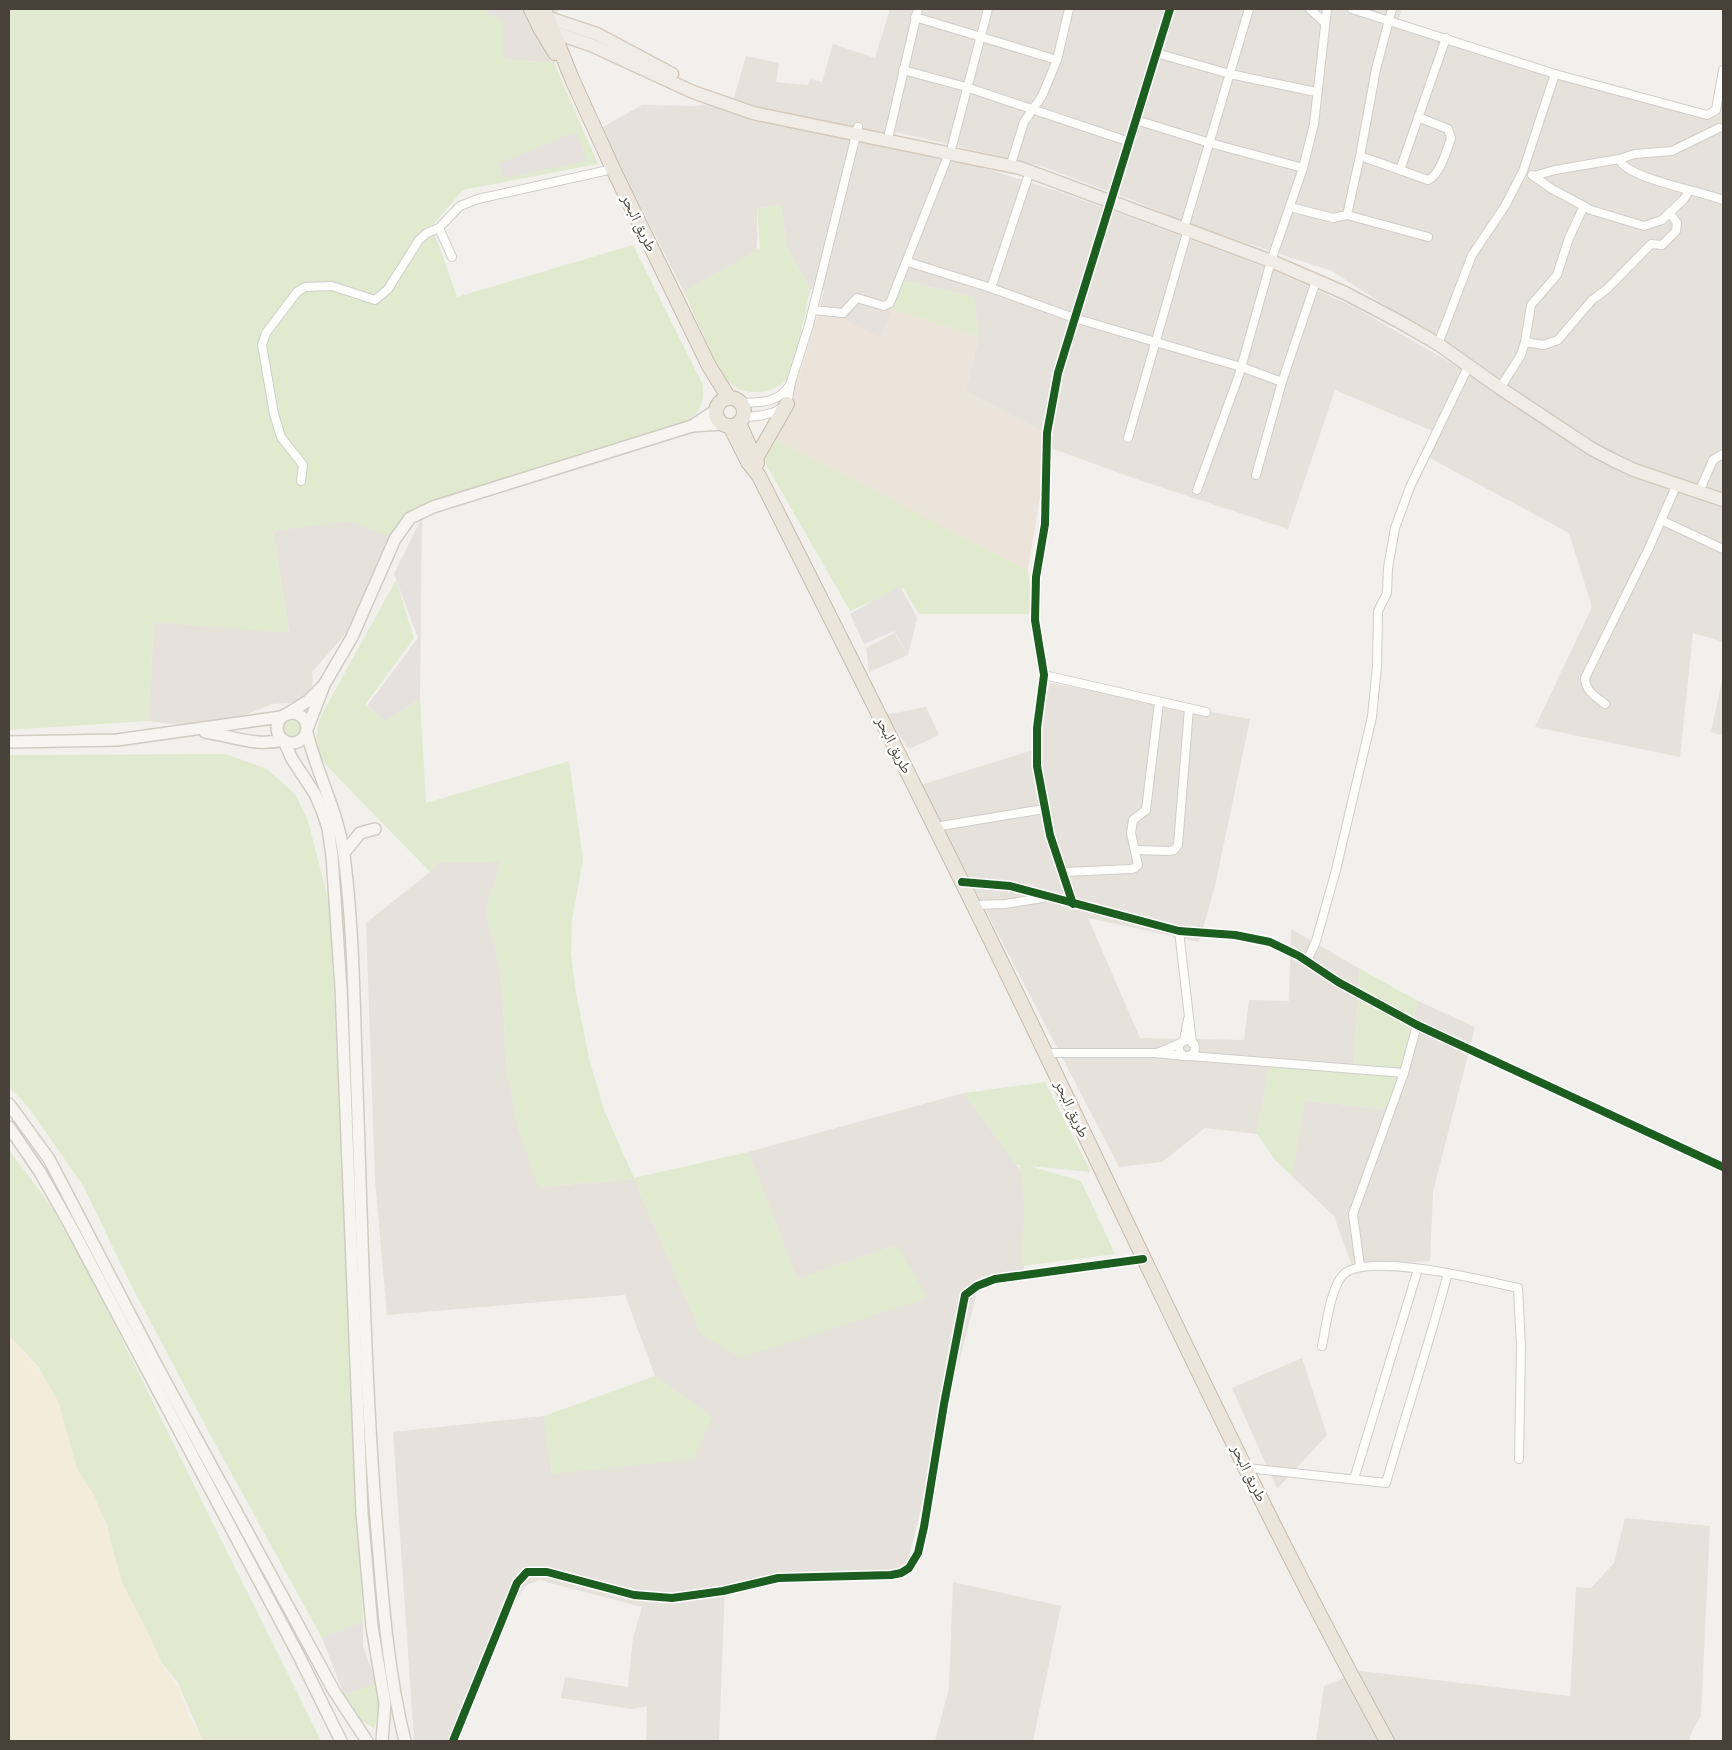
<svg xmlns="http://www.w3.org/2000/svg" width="1732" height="1750" viewBox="0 0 1732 1750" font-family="Raleway,'Noto Naskh Arabic',sans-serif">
	<rect width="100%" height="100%" fill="#f2f0ed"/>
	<g fill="#e5e1db" fill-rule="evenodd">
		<polygon points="485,9 557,9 569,41 554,63 503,59 503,22 485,13"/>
		<path d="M890 9H1402L1397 24 1693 116H1716L1723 69V642L1693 633 1680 757 1535 727 1592 607 1569 533 1428 457 1435 432 1335 390 1288 529 1136 479 1048 447 1045 433 966 391 979 337 974 297 903 281 881 339 820 307 824 290 810 289 787 248 781 205 757 208V250L684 292 601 128 642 105 695 106 733 101 746 56 779 63 776 82 808 85 810 79 822 82 833 44 875 58ZM896 132 1041 166 1135 201 1189 224 1332 271 1464 357 1465 371 1354 307 1268 268 1063 193 978 166 891 147Z"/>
		<polygon points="348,520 392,537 350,629 312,672 313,681 307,702 272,704 233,720 191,726 148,721 154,622 289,632 273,531"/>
		<polygon points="894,633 908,655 869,672 866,648"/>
		<polygon points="1723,676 1723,736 1711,732"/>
		<polygon points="1050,683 1250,719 1215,886 1199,942 1088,918 1140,1038 1244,1040 1249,1000 1289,1001 1291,929 1360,969 1354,1065 1270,1061 1257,1134 1205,1128 1162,1162 1119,1167 921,785 1033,750"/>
		<polygon points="926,707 939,735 909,749 885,715"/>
		<polygon points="501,861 486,911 501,970 507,1070 519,1131 539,1187 634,1179 702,1335 897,1245 797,1279 748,1152 964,1093 1025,1176 1024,1270 981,1277 905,1571 808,1575 725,1586 719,1741 646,1741 647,1706 632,1709 561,1698 565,1677 628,1687 633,1638 642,1607 539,1580 527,1585 521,1592 450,1741 414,1741 393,1432 544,1416 552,1474 712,1417 655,1376 625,1295 387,1315 375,1180 366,923 430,872 438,862"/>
		<polygon points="1418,1001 1475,1027 1433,1192 1430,1261 1352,1266 1334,1216 1292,1176 1304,1100 1390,1110"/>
		<polygon points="1302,1358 1327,1435 1277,1489 1232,1388"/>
		<polygon points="1625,1518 1710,1526 1701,1715 1689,1738 1691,1741 1316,1741 1324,1686 1361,1671 1570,1696 1576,1587 1591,1588 1614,1563"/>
		<polygon points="953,1582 1061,1606 1033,1741 935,1741 949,1688"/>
	</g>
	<polygon fill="#ece3da" points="820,307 881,338 891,309 979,337 966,391 1046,433 1048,447 1028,570 769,436 801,370"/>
	<g fill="#e1eacf">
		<path d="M9 9H485V13L503 22V59L554 63 598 164 463 190 432 226 457 297 633 245 703 385C704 410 699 414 678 425L425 504 404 515 392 537 348 521 273 531 289 633 154 622 148 721 9 730Z"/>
		<path d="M781 205 787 248 810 289C806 307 796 365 789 377 782 387 767 393 754 392 741 392 730 385 721 374L684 292 760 248 757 208Z"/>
		<polygon points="902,281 974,297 979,337 891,309"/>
		<polygon points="769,436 1028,570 1033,614 919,614 903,588 850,611 760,454"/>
		<path d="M396 580 414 638 365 705 386 721 420 698 426 803 569 761 583 860 572 919 571 953 575 987 589 1058 604 1110 634 1178 748 1152 797 1279 897 1245 927 1298 740 1358 702 1335 634 1179 538 1187 519 1131 507 1070 501 970 486 911 501 861 439 862 430 872 327 766C315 750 313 733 322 714Z"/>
		<circle cx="292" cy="727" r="10"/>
		<polygon points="226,754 267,769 295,794 308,821 329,902 352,1341 363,1622 322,1638 212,1438 130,1283 84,1187 29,1108 9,1087 9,755"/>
		<polygon points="1360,969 1418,1001 1390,1110 1304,1100 1292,1176 1276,1161 1257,1134 1270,1061 1354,1065"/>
		<polygon points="1045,1082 1091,1172 1029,1166 1081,1181 1115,1254 1021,1266 1024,1207 1020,1165 1017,1165 964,1093"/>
		<polygon points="9,1150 50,1205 89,1273 321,1741 203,1741 178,1683 162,1663 121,1584 106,1522 73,1468 57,1401 39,1368 9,1335"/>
		<polygon points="655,1376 712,1417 694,1459 552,1474 544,1416"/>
		<path d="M376 1682C381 1698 381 1712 374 1728L358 1719 345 1695Z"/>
	</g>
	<polygon fill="#f3ecda" points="9,1335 43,1375 59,1403 77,1469 95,1497 105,1523 123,1584 151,1638 161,1663 179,1689 189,1717 204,1741 9,1741"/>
	<g fill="#e4e1de">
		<polygon points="576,132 587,161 503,178 499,163"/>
		<polygon points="422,517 420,698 386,721 367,706 418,638 394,574"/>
		<polygon points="900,586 917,618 908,655 894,631 864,644 850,614"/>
		<polygon points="363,1622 363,1645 376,1683 344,1695 322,1638"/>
	</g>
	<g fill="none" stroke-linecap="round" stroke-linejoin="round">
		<g stroke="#d0cecb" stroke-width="10">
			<g id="street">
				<polyline points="1310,9 1324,22"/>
				<polyline points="1352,9 1555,74 1707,115 1716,110 1723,70"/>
				<polyline points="915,17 1057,60"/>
				<polyline points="1156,53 1230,74 1316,92"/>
				<polyline points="903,70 966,87 1130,142"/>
				<polyline points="1136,120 1210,143 1303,168"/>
				<polyline points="889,134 918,9"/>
				<polyline points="952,146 988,9"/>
				<polyline points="1360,156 1400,170 1446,38"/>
				<polyline points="1619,159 1635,154 1672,151 1719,128"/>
				<polyline points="1010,167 1024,122 1042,96 1057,60 1069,9"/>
				<path d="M1400 170 1428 180C1440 175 1447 150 1451 138L1448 129 1418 117"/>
				<polyline points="1532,175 1552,189 1591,210 1644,226 1662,220 1684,199 1689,191"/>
				<path d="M1534 176 1555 170 1619 159C1627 179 1702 191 1723 200"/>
				<polyline points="1290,207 1333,218 1347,215 1360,156 1376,69 1392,9"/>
				<polyline points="1347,215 1428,237"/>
				<polyline points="439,228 452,257"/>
				<polyline points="1184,228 1249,9"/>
				<polyline points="908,262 991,288 1074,318 1241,367 1282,382 1316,281"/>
				<polyline points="991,288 1030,171"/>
				<polyline points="813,310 843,313 857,298 884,306 890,303 949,153"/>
				<polyline points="1525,342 1531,305 1557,275 1569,238 1584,206"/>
				<polyline points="1438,344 1472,255 1505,206 1523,171 1555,74"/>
				<polyline points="1500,388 1521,355 1525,342 1544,345 1558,340 1592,300 1607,289 1651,244 1662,245 1676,231 1677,223 1670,213"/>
				<path d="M740 403C760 402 777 404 789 386"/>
				<path d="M743 417C761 416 774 415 787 404L791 382 809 325 858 127"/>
				<polyline points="1128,438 1188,229"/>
				<polyline points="1256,475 1282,382"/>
				<polyline points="301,481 303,465 281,437 274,414 262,345 266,333 297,292 305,287 332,286 375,300 388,289 419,240 427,233 439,228 460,206 478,199 613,169"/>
				<polyline points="1197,490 1239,375 1271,261 1303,168 1314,124 1327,9"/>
				<polyline points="1699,492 1713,460 1723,454"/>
				<polyline points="1661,520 1723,549"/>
				<polyline points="1044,675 1206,712"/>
				<path d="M1605 704C1596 697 1585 691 1585 678L1649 548 1677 484"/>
				<polyline points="935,827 1044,809"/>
				<polyline points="1135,850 1169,851 1174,850 1178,845 1189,708"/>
				<polyline points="1064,872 1131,869 1135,868 1138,865 1131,833 1133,820 1146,810 1159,702"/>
				<polyline points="962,882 1010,886 1179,931 1235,935 1270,942 1299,956 1338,982 1417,1025 1723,1167"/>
				<polyline points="1073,904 1050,835 1037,766 1037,728 1044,675 1035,620 1036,577 1045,524 1047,433 1058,373 1170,9"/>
				<polyline points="974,905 1005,904 1049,897"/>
				<polyline points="1179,931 1192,1043"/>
				<polyline points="1307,961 1316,941 1336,870 1372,717 1377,666 1378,611 1387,593 1388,568 1395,528 1410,487 1469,365"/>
				<circle cx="1187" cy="1048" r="8"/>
				<polyline points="1184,1041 1188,1019"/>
				<polyline points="1046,1053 1155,1053 1184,1056"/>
				<polyline points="1157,1053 1181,1043"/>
				<polyline points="1190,1056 1404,1073"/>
				<polyline points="1360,1266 1353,1214 1404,1073 1417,1025"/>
				<path d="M1322 1346C1326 1327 1330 1291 1342 1276 1364 1250 1486 1281 1518 1288L1521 1347 1519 1459"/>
				<path d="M1247 1468 1386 1483C1406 1413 1429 1344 1448 1273"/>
				<polyline points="1354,1479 1418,1269"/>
				<polyline points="453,1741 517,1583 527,1572 547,1572 634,1595 672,1598 723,1591 778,1578 891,1575 901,1573 909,1568 918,1553 924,1527 944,1404 965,1295 977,1286 995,1279 1143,1259"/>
			</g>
		</g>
		<g stroke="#d0ccc4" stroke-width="14">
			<g id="secondary">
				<polyline points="692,426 716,410"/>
				<circle cx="292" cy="728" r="15"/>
				<polyline points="287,714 308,701 323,686"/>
				<polyline points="308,727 324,685 352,637 395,539 410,518 433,507 692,426 722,424"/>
				<path d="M205 732C231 736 257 747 283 740"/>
				<path d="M307 733C317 774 338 812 344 855 354 932 354 1011 357 1089 362 1232 365 1376 376 1518 382 1593 387 1669 405 1741"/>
				<polyline points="284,741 292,759 315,794 322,810 328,828 332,856 341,988 362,1513 372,1627 385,1703 382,1741"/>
				<polyline points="9,742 117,740 281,717"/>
				<polyline points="344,853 360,833 375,829"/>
				<polyline points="9,1104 49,1159 158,1368 334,1691 367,1741"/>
				<polyline points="9,1127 40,1172 70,1225 299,1656 341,1741"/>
			</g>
		</g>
		<g stroke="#d3cabc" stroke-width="15">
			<g id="primary">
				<polyline points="540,15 597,34 672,74"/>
				<polyline points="547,30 591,45 693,92 753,113 1020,168 1271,261 1345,293 1400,322 1438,344 1500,388 1592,449 1613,460 1634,470 1723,500"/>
			</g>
		</g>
		<g stroke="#c7bbab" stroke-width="16">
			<g id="highway">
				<polyline points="531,9 540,28 555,53"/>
				<polyline points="544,9 572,79 613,169 709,366 729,398"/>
				<circle cx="730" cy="412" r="14"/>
				<polyline points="739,423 757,463"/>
				<path d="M730 426 748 462 759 476C855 667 951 856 1043 1048 1155 1280 1263 1515 1387 1741"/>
				<polyline points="756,458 787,404"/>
			</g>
		</g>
		<use href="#street" stroke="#fdfdfc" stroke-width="8"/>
		<use href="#secondary" stroke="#f6f5f1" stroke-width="11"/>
		<use href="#primary" stroke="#f0ede6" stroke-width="12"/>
		<use href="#highway" stroke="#ebe5dc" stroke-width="14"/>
		<g stroke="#fff" stroke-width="11">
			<g id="cycleway">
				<polyline points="962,882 1010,886 1179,931 1235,935 1270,942 1299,956 1338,982 1417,1025 1723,1167"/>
				<polyline points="1073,904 1050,835 1037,766 1037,728 1044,675 1035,620 1036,577 1045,524 1047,433 1058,373 1170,9"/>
				<polyline points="453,1741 517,1583 527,1572 547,1572 634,1595 672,1598 723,1591 778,1578 891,1575 901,1573 909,1568 918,1553 924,1527 944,1404 965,1295 977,1286 995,1279 1143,1259"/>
			</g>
		</g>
		<use href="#cycleway" stroke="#1b5e20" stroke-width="8"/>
	</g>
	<g text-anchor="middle" stroke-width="5" stroke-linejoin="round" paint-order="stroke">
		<g font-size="15" fill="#484139" stroke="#fff">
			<text transform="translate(639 223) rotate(64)" y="5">طريق البحر</text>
			<text transform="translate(894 745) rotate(63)" y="5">طريق البحر</text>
			<text transform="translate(1072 1109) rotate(65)" y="5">طريق البحر</text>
			<text transform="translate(1249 1473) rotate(64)" y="5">طريق البحر</text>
		</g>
	</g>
	<rect width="1732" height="1750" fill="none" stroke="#484139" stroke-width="20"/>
</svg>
